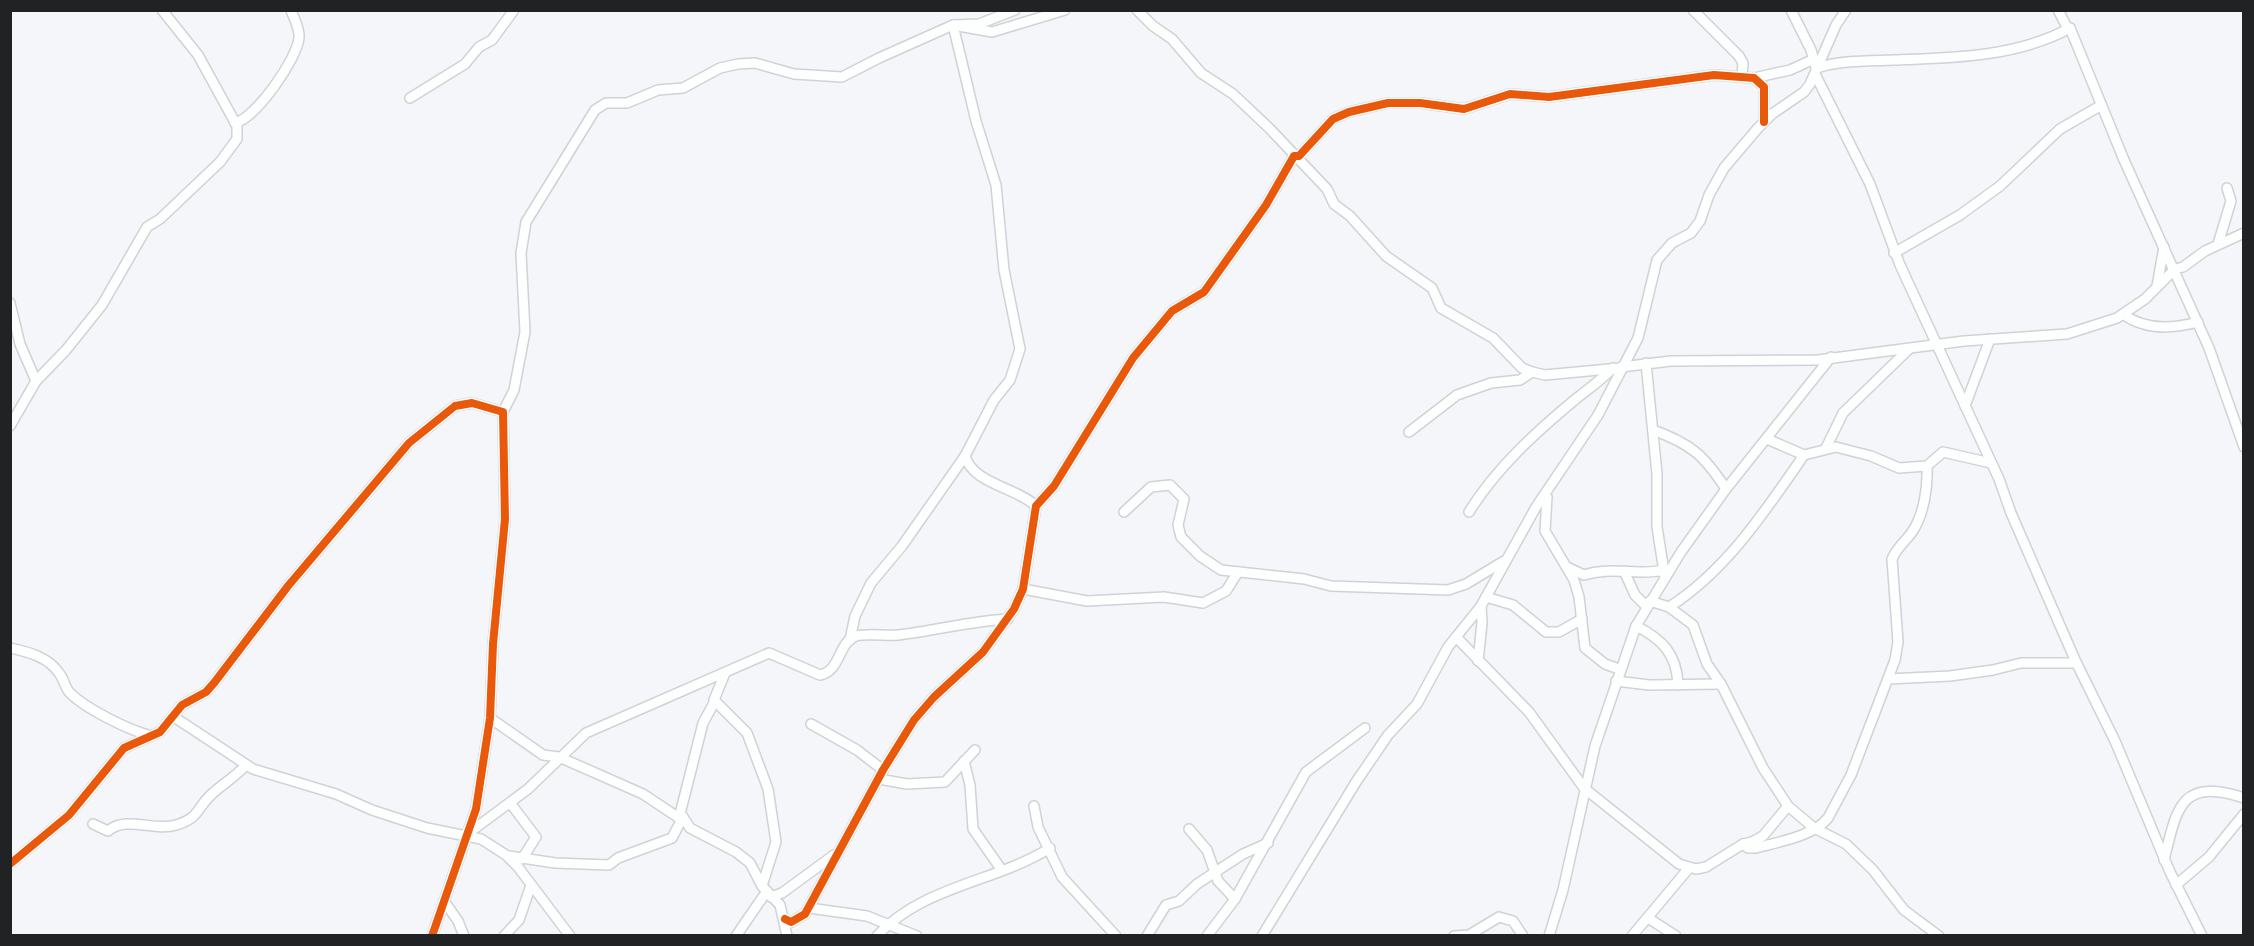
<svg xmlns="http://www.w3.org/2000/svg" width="2254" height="946" viewBox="0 0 2254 946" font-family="Manrope,sans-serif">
	<rect width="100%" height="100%" fill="#f4f6f9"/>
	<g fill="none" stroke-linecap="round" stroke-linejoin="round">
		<g stroke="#d0d2d4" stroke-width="12">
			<g id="street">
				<path d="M1015 10 979 24 953 25 976 121 996 185 1004 270 1020 349 1010 380 994 400 965 456C973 484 1016 487 1036 506"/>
				<polyline points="1137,10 1153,26 1172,39 1201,73 1233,94 1269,128 1327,189 1334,204 1350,216 1386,256 1432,288 1441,308 1493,338 1522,368 1532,372"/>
				<polyline points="1693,10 1739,56 1743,63 1742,76"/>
				<path d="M1791 10 1811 50 1816 68C1841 60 1868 61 1894 60 1953 58 2017 57 2070 28"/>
				<polyline points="2058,10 2068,29 2070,28 2124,160 2209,348 2244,447"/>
				<polyline points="1816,76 1870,184 1900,265 1999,479 2011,513 2076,662 2115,741 2170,872 2202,936"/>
				<polyline points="1754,78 1790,70 1814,59"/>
				<polyline points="410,98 465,64 479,47 492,40 514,10"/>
				<path d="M235 123C256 118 297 59 299 38 300 28 294 19 291 10"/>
				<polyline points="2218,244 2231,201 2227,188"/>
				<polyline points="1894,253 1960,215 2000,186 2060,129 2100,106"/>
				<polyline points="2157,286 2164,247"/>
				<polyline points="10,303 20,344 36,381"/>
				<path d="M2123 314C2144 330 2172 329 2198 322"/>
				<polyline points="1646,363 1657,474 1657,527 1665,578"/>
				<polyline points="1621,367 1671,361 1818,360 1964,341 2067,334 2117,318 2145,299 2175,269 2183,267 2205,251 2244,233"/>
				<polyline points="1965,406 1990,339"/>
				<polyline points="503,412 514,390 525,332 521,253 526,222 595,110 606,103 627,103 658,90 683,88 720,68 738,64 755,63 794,74 842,77 879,58 953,25 992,32 1065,10"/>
				<polyline points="10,426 36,381 66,350 102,305 147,227 160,219 220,162 237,139 237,126 198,55 162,10"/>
				<path d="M1653 430C1691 444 1704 455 1726 489"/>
				<polyline points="1409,432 1457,395 1491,383 1520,380 1532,372 1545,375 1620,368"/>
				<polyline points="1767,439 1804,455 1836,447 1871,456 1899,468 1927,466"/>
				<polyline points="1826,448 1843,413 1909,349"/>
				<polyline points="1547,497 1545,531 1574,580 1579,597 1585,648 1605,664 1619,669"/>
				<polyline points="1124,512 1151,487 1170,485 1184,499 1178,525 1181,537 1200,556 1221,570 1304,579 1331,586 1448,590 1466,584 1504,561"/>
				<path d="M1469 512C1497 467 1537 431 1577 398 1590 388 1601 380 1613 368"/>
				<path d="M1569 568 1584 575C1611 566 1638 576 1665 570"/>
				<polyline points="1624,571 1635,595 1647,607"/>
				<polyline points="1023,589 1087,601 1164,597 1203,603 1226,591 1238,572"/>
				<polyline points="1486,597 1513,605 1546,632 1559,632 1582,619"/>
				<polyline points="1650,601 1669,607 1693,625 1707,664 1721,684 1763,768 1788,806 1814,828 1846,844 1873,870 1904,910 1939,936"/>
				<path d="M1669 607C1726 571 1766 510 1804 455"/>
				<path d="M1636 626C1662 639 1677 654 1678 685"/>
				<polyline points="1456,637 1529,712 1584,788 1679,864 1696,869 1706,867 1743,844 1752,842 1763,836 1788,806"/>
				<polyline points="850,640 855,616 871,583 902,546 965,456"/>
				<path d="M10 648C29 652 48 657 59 673 64 679 65 688 70 693 86 709 127 729 148 735"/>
				<polyline points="1478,661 1482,623 1481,606"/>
				<polyline points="725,673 714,700 747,733 768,789 776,842 762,886"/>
				<polyline points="1888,679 1950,676 1993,670 2021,663 2076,663"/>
				<polyline points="1616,681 1649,685 1721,684"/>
				<polyline points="174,717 253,769 336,794 372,810 427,828 481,839 506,855 518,867 570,936"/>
				<polyline points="490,718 543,755 559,757 643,794 679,818 683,817 690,828 736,852 750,863 762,886 780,905 787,936"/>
				<polyline points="811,724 857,750 883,770"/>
				<polyline points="964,761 970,785 973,829 1001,869"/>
				<polyline points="879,779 907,784 945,782 975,750"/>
				<polyline points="511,804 536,837 522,859"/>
				<polyline points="1034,806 1038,827 1062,877 1116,936"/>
				<polyline points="679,818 703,723 715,701"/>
				<path d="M93 824 108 831C126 815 155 832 176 825 202 817 196 807 213 793 224 783 235 777 245 766"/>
				<polyline points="1189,829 1207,850 1218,881 1235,899"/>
				<path d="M466 835 528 789 586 733 769 653 820 675C841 671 838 642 856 636 865 633 887 636 898 635 935 631 970 621 1008 619"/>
				<path d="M1743 844 1748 848H1756C1778 842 1814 836 1828 818L1851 775 1895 660 1898 642 1892 559C1897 547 1905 542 1912 532 1924 515 1928 486 1927 466L1943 452 1991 463"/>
				<polyline points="509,856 555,863 609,865 618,858 672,838 683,817"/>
				<path d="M2164 860C2177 808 2180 777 2244 798"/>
				<polyline points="10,864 69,815 124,748 160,732 182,705 206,692 214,683 288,586 409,443 455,406 472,403 503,412 505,519 493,644 490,718 476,809 432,936"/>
				<polyline points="2176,885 2209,857 2244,814"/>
				<polyline points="771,897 782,893 834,855"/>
				<polyline points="444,901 458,921 464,936"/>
				<polyline points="809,908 867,916 917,936"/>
				<polyline points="1648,918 1676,936"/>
				<polyline points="785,919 791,922 805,914 883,770 914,720 934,697 983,652 1014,609 1023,589 1036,506 1054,486 1133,358 1172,311 1204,292 1266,205 1294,156 1299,156 1333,119 1349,112 1388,103 1420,103 1464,109 1510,94 1549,97 1714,75 1754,78 1764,87 1764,122"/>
				<polyline points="504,936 519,920 531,885"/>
				<polyline points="736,936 767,891"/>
				<path d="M877 936C922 886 996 882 1050 848"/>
				<polyline points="1147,936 1166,905 1179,901 1197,884 1243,854 1268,843"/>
				<polyline points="1207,936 1235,899 1306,772 1365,728"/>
				<polyline points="1262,936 1356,782 1388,735 1417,704 1448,647 1481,606 1536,507 1598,415 1638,338 1657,260 1672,243 1691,233 1700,221 1709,195 1724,168 1758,128 1772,114 1804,92 1810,84 1836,25 1846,10"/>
				<polyline points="1454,936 1469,935 1499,917 1513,921 1523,936"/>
				<polyline points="1549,936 1563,890 1595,746 1636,626 1681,552 1726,489 1831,357"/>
				<polyline points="1632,936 1689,868"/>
			</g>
		</g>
		<use href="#street" stroke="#fdfefe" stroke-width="9"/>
		<g stroke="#fff" stroke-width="11">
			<g id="cycleway">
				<polyline points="10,864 69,815 124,748 160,732 182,705 206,692 214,683 288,586 409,443 455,406 472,403 503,412 505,519 493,644 490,718 476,809 432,936"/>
				<polyline points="785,919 791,922 805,914 883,770 914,720 934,697 983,652 1014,609 1023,589 1036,506 1054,486 1133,358 1172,311 1204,292 1266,205 1294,156 1299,156 1333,119 1349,112 1388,103 1420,103 1464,109 1510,94 1549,97 1714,75 1754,78 1764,87 1764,122"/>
			</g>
		</g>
		<use href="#cycleway" stroke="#e8590c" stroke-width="8"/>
	</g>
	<rect width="2254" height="946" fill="none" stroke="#212224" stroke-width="24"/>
</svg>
